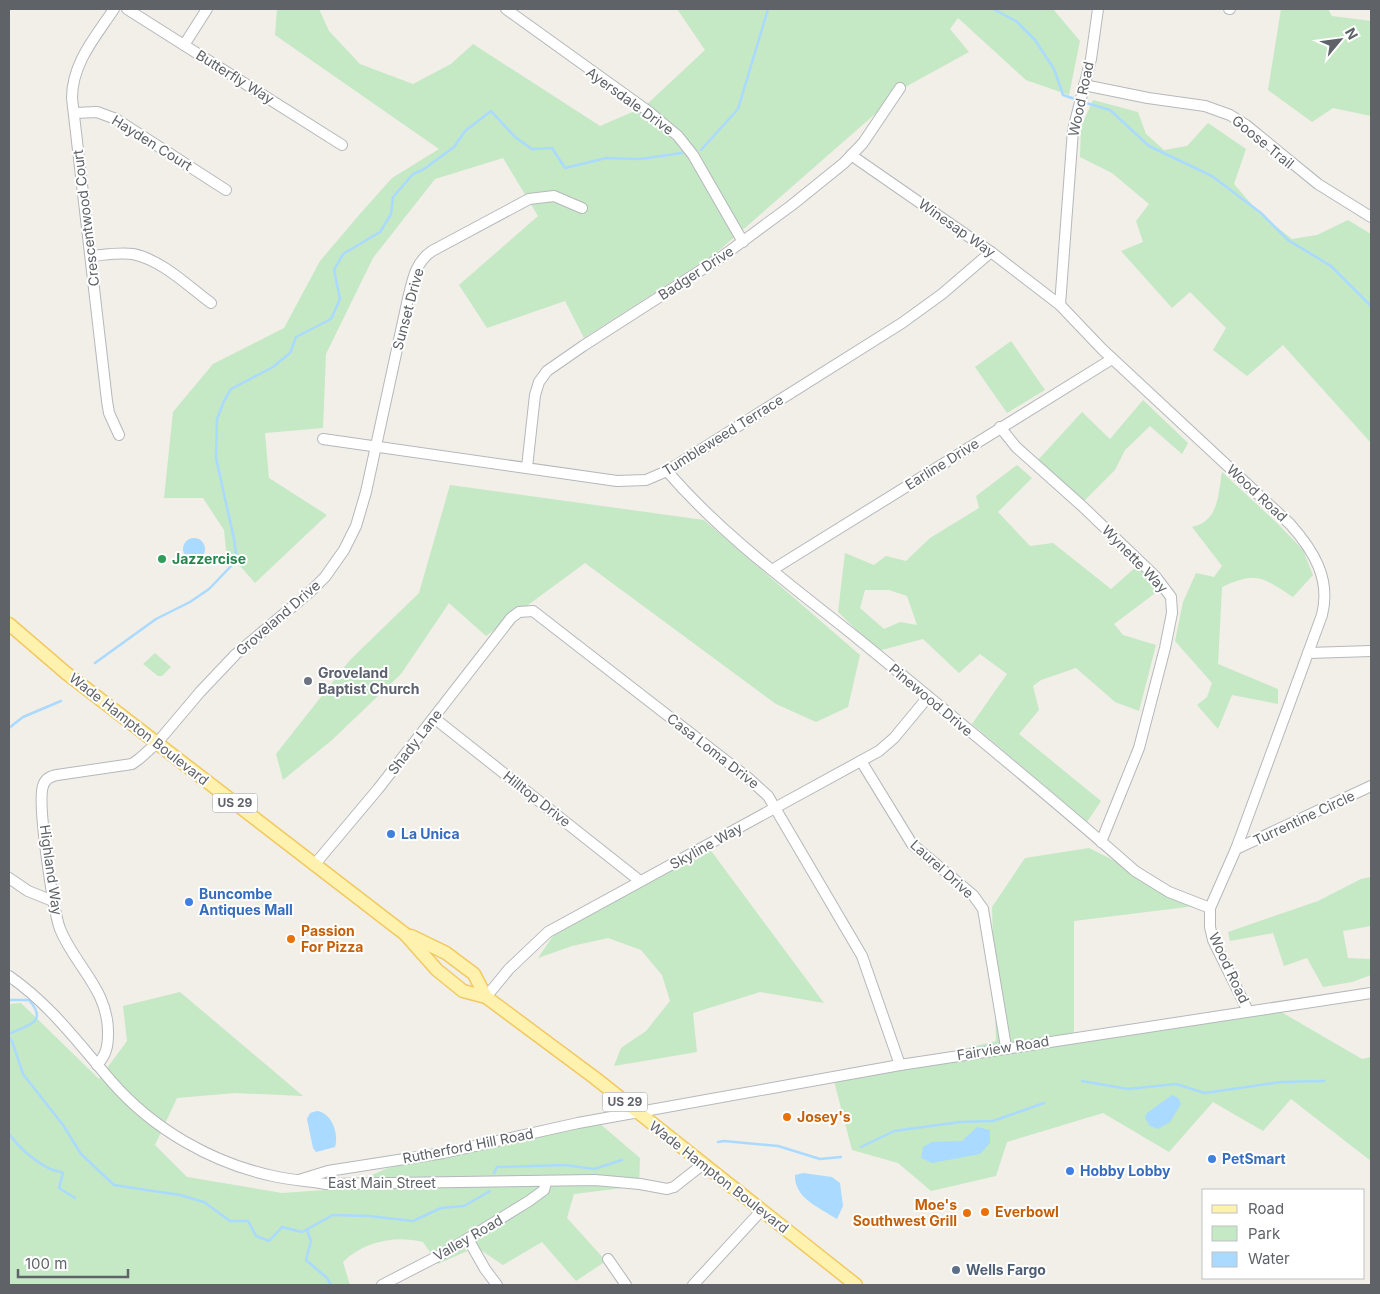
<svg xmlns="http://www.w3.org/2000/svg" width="1380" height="1294" viewBox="0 0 1380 1294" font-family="Inter,sans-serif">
	<rect width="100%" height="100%" fill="#f1efe8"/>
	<g fill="#c5e8c5" fill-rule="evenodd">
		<polygon points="277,9 319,9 329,31 360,64 413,84 451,64 473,44 600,126 644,107 705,50 677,9 1053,9 1080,41 1069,95 1026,80 958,18 950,29 969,52 907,86 715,254 584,338 565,301 487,328 459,285 538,216 503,158 435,179 373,258 326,354 323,428 265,433 269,478 327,515 255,583 226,550 224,530 203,498 164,498 173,412 213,364 284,328 320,261 359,215 392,178 439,149 275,35"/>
		<polygon points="1281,9 1328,9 1332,16 1371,21 1371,116 1333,108 1312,122 1268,90"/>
		<polygon points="1093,100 1138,112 1146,134 1164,150 1187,146 1208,123 1246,149 1234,184 1260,214 1292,239 1317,235 1348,220 1371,234 1371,443 1283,345 1247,376 1213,350 1226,328 1190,292 1172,308 1121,251 1143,242 1136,221 1149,204 1112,173 1080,157 1081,127"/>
		<polygon points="1011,341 1045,390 1007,413 975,367"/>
		<polygon points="1143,400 1188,443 1182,454 1150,426 1125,450 1115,470 1083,502 1038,460 1082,412 1110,439"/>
		<path d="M1017 465 1032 478 998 512 1030 546 1053 543 1111 589 1137 566 1158 591 1114 624 1123 635 1156 645 1139 711 1115 702 1076 668 1041 680 1033 686 1039 710 1019 734 1101 801 1087 822 972 724 1007 674 980 654 959 673 923 639 878 651 838 612 845 553 874 565 886 556 906 561 930 538 979 508 976 496ZM865 590H889L907 596 917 625 900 622 884 629 860 608Z"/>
		<path d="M1222 472 1278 524 1303 550 1313 575 1293 597C1261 577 1258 571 1222 587L1218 664 1278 689V704L1232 695 1218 729 1197 705 1207 697 1212 683 1175 641 1183 602 1196 573 1214 577 1222 566 1192 527C1219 521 1218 495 1222 472Z"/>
		<polygon points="450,485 704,520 860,655 848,707 816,722 776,704 585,563 486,636 449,603 401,674 332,740 283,780 276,754 350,660 419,593"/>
		<polygon points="155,653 171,667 162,676 158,676 143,664"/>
		<polygon points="706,844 824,1003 760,992 693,1013 697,1052 614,1066 621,1048 646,1031 670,1001 662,975 641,950 608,938 572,946 538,958 567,915"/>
		<polygon points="1089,848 1203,905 1074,921 1074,1037 1276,1009 1362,1059 1371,1057 1371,1161 1291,1099 1263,1131 1213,1102 1169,1152 1103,1113 1007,1142 996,1176 931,1191 898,1163 852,1150 834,1081 996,1041 992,907 1025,858"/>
		<polygon points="1371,877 1371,926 1343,931 1348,958 1371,959 1371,975 1352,982 1323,987 1307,958 1284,966 1273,933 1230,941 1228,932 1318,901 1361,879"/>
		<path d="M180 992 303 1096 235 1093 177 1098 155 1145 187 1177 282 1193 339 1189 388 1168 599 1123 640 1158 639 1186 574 1194 567 1218 606 1261 576 1281 542 1242 503 1265 476 1247 438 1264 423 1242C396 1235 364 1241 343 1262L350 1285H9V1004L21 1003 99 1079 127 1041 123 1006Z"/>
	</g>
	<g fill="#aadaff">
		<circle cx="194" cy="549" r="11"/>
		<polygon points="1172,1095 1178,1098 1181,1104 1170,1122 1158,1129 1150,1126 1145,1118 1147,1113"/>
		<path d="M317 1111C332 1113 339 1134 335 1147L316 1152 313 1148 307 1119 310 1113Z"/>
		<polygon points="977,1127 990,1130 990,1143 980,1154 932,1163 921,1158 923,1147 932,1142 962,1141"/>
		<path d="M803 1173 832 1177 840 1183 843 1206 837 1219C820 1208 794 1198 795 1175Z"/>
	</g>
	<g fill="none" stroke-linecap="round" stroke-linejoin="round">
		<g stroke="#aadaff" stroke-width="2.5">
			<polyline points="993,9 1016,21 1035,40 1054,69 1063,95 1078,100"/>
			<polyline points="1083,102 1110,110 1149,146 1212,176 1261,213 1288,240 1331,266 1371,306"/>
			<polyline points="701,150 738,109 768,9"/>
			<polyline points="95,663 156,619 190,602 209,589 234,563 236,554 234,539 216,458 217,419 224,401 231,389 273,367 290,353 296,337 331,319 340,299 334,270 343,254 380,232 391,214 393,197 413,174 424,169 454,147 465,131 491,111 515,137 532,149 552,148 565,168 606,158 640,159 682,153"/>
			<polyline points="9,728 23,717 61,701"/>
			<path d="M9 1000H29C49 1023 27 1025 9 1034"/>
			<polyline points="9,1038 12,1041 23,1074 63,1125 81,1154 114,1185 180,1195 204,1202 230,1221 248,1221 256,1236 269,1241 282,1227 302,1232 333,1215 369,1216 413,1221 441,1208 464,1206 490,1191"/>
			<polyline points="1082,1081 1128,1089 1176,1084 1205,1093 1281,1082 1324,1081"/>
			<path d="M9 1134C20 1149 32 1159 48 1168 53 1171 58 1170 63 1173L59 1188 75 1198"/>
			<polyline points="718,1142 724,1141 778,1146 820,1159 841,1157"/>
			<polyline points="861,1147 894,1131 960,1122 993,1121 1044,1103"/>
			<polyline points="494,1173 497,1167 565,1165 594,1169 622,1160"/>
			<polyline points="307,1230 311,1241 306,1260 327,1278 331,1285"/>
		</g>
		<g stroke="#b5b8bc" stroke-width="12">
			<g id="minor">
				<path d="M114 9C96 36 72 63 72 98L107 401 109 413 119 435"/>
				<polyline points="127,9 342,145"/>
				<polyline points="506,9 648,111 678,136 693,155 743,242"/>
				<polyline points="1229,9 1230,9"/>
				<polyline points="184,45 207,9"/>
				<polyline points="1084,85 1148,98 1205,106 1230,115 1246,125 1318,184 1371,217"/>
				<polyline points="74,113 97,112 116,119 226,190"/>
				<path d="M851 155 991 252 1060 305 1102 349 1290 524C1314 551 1331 579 1322 615L1236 849 1210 908V927L1213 940 1248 1011"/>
				<path d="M91 256C104 255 119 252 133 254 162 260 188 286 211 303"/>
				<polyline points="1060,305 1073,130 1091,59 1098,9"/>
				<polyline points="1000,427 1016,447 1081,505 1155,576 1171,597 1172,613 1165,648 1139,748 1101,842"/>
				<polyline points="323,439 617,481 646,480 667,471 902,323 942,294 991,252"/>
				<polyline points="527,467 535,395 539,382 547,371 583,346 720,258 792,205 844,163 863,143 900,88"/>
				<path d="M667 471C722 535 791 585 857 638 950 714 1044 791 1135 871L1169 892 1210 908"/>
				<polyline points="772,570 1112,359"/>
				<polyline points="1308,653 1371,651"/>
				<polyline points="434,718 640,881"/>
				<polyline points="861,761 912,844 973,895 983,909 1006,1047"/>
				<polyline points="1236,849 1371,786"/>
				<polyline points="315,864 378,789 511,618 519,612 533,611 747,777 768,796 862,956 900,1065"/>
				<polyline points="9,878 28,891 53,901"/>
				<path d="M9 976C51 1005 79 1044 112 1082 153 1129 212 1163 273 1176 290 1180 308 1181 326 1184L595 1180 640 1184 667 1189 674 1187 702 1165"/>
				<polyline points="486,997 509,969 548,932 879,751 894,738 928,697"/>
				<path d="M97 1065C106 1055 108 1047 108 1034 109 990 75 966 60 929 53 909 37 803 43 786 45 779 51 776 57 775L132 764 139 759 157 743 200 692 236 654 310 592 325 577 344 550 356 526 366 492 407 303C412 283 414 263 432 251L529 199 554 196 582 208"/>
				<polyline points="299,1180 328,1171 443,1153 578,1123 900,1065 1371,993"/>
				<polyline points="468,1239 485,1269 497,1285"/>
				<polyline points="608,1259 626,1285"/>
				<polyline points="382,1285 446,1252 529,1201 544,1190 546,1182"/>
				<polyline points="693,1285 761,1211"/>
			</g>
		</g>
		<g stroke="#f2c960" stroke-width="15">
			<g id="major">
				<polyline points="9,624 66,673 405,934 437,970 463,991 486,997 595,1078 856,1285"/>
				<polyline points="411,936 446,953 474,974 486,997"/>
			</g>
		</g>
		<use href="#minor" stroke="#fff" stroke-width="10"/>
		<use href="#major" stroke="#fff2af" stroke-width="12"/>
	</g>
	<circle fill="#2e9e5b" stroke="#fff" stroke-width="2" cx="162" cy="559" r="5"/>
	<circle fill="#6b7280" stroke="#fff" stroke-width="2" cx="308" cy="681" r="5"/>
	<g fill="#3f7fe0" stroke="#fff" stroke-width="2">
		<circle cx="391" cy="834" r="5"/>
		<circle cx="189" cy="902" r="5"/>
		<circle cx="1212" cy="1159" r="5"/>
		<circle cx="1070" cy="1171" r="5"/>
	</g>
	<g fill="#e8710a" stroke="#fff" stroke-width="2">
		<circle cx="291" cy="939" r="5"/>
		<circle cx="787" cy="1117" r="5"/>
		<circle cx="985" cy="1212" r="5"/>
		<circle cx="967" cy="1213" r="5"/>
	</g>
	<circle fill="#5c6f8a" stroke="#fff" stroke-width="2" cx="956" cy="1270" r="5"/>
	<g text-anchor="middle" stroke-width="4" stroke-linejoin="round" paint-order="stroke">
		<g fill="#fff" stroke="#8f9295" stroke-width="1">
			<rect x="212.5" y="793.5" width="45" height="19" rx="4"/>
			<rect x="602.5" y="1092.5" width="45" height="19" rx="4"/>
		</g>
		<g font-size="12" font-weight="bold" fill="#5f6368">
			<text x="235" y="807">US 29</text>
			<text x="625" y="1106">US 29</text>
		</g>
		<g font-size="14" fill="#5f6368" stroke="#fff">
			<text transform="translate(235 77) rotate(32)" y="5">Butterfly Way</text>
			<text transform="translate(1081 99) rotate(-78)" y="5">Wood Road</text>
			<text transform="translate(630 101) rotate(36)" y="5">Ayersdale Drive</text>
			<text transform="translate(1263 142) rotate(39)" y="5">Goose Trail</text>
			<text transform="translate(152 143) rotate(32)" y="5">Hayden Court</text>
			<text transform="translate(86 218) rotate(-97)" y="5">Crescentwood Court</text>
			<text transform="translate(957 228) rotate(35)" y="5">Winesap Way</text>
			<text transform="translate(696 273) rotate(-33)" y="5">Badger Drive</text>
			<text transform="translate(408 309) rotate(-75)" y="5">Sunset Drive</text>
			<text transform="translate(723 435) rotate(-32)" y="5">Tumbleweed Terrace</text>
			<text transform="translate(942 464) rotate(-32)" y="5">Earline Drive</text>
			<text transform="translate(1257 493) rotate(43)" y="5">Wood Road</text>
			<text transform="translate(1135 559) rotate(46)" y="5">Wynette Way</text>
			<text transform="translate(278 618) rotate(-41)" y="5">Groveland Drive</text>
			<text transform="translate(931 700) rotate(40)" y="5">Pinewood Drive</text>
			<text transform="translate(139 729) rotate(38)" y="5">Wade Hampton Boulevard</text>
			<text transform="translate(415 742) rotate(-52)" y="5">Shady Lane</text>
			<text transform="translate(713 751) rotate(38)" y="5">Casa Loma Drive</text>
			<text transform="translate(537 799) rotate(38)" y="5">Hilltop Drive</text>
			<text transform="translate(1304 818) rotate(-25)" y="5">Turrentine Circle</text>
			<text transform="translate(706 846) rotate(-29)" y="5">Skyline Way</text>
			<text transform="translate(942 869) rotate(42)" y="5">Laurel Drive</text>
			<text transform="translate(51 870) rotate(82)" y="5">Highland Way</text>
			<text transform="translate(1229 968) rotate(65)" y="5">Wood Road</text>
			<text transform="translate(1003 1048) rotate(-9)" y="5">Fairview Road</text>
			<text transform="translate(468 1146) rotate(-11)" y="5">Rutherford Hill Road</text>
			<text transform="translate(719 1177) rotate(38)" y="5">Wade Hampton Boulevard</text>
			<text x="382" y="1188">East Main Street</text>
			<text transform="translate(468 1238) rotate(-30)" y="5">Valley Road</text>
		</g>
		<g font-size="14" font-weight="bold" fill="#27864d" stroke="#fff" text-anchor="start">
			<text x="172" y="564">Jazzercise</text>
		</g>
		<g font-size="14" font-weight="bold" fill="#5b616d" stroke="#fff" text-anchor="start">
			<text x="318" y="678">Groveland<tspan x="318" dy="16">Baptist Church</tspan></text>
		</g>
		<g font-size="14" font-weight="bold" fill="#366cbe" stroke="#fff" text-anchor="start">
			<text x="401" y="839">La Unica</text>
			<text x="199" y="899">Buncombe<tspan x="199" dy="16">Antiques Mall</tspan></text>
			<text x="1222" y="1164">PetSmart</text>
			<text x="1080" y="1176">Hobby Lobby</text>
		</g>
		<g font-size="14" font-weight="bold" fill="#c56008" stroke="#fff" text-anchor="start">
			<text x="301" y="936">Passion<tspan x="301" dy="16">For Pizza</tspan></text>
			<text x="797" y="1122">Josey's</text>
			<text x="957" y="1210" text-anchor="end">Moe's<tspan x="957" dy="16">Southwest Grill</tspan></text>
			<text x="995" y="1217">Everbowl</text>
		</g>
		<g font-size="14" font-weight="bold" fill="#4e5e75" stroke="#fff" text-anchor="start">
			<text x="966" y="1275">Wells Fargo</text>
		</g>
	</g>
	<rect width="1380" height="1294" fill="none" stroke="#5f6368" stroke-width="20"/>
	<rect x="1202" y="1189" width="162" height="90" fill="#ffffff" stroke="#bfc1c3"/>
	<rect x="1212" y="1205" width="25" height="8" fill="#fff2af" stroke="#bfc1c3"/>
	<text x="1248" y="1214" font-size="15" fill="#5f6368">Road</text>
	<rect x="1212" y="1226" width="25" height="15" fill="#c5e8c5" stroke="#bfc1c3"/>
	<text x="1248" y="1239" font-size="15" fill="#5f6368">Park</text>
	<rect x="1212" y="1252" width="25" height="15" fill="#aadaff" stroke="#bfc1c3"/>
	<text x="1248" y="1264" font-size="15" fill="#5f6368">Water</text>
	<g transform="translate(1340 40) rotate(61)" stroke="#ffffff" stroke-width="4" paint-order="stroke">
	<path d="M0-4L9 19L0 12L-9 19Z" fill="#5f6368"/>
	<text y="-8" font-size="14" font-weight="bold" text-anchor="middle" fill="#5f6368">N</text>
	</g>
	<path d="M18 1269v8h110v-8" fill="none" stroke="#5f6368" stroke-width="2.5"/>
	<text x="25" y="1269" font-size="15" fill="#5f6368" stroke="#ffffff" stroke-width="4" paint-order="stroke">100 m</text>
</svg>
